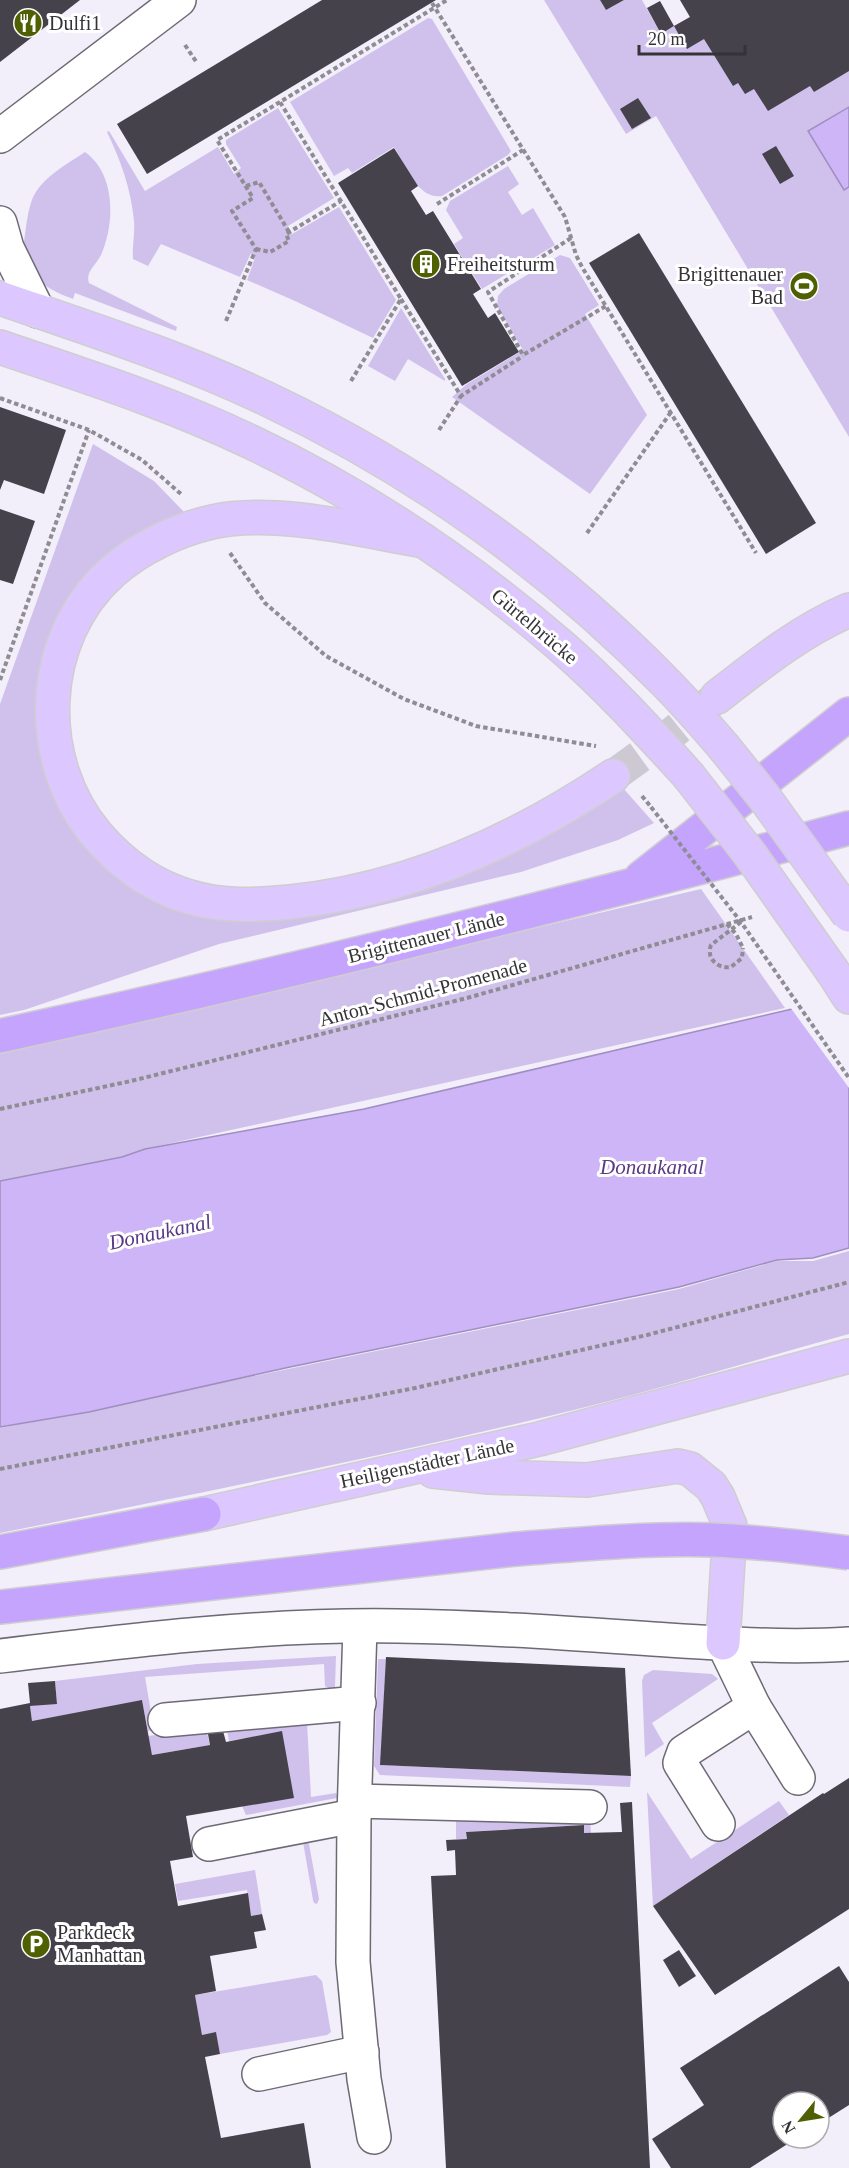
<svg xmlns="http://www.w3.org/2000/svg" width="849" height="2168" viewBox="0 0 849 2168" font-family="Georgia,serif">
	<rect width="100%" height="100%" fill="#f2eefa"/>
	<g fill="#d0c1ec">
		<polygon points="544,0 600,0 606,10 624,0 642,0 661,34 690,17 680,0 849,0 849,437 656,116 626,134"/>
		<path d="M428 18 432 19 511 151 508 155 442 196C417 200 405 164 394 147L352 173 348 168 334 176 290 102Z"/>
		<path d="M278 108 334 198 288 226 292 234 339 207 396 300 373 338 295 301 247 280 255 258 251 253 240 277 161 244 148 266 133 259C132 247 135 234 134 221 131 189 121 161 107 132L109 131 145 191 218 147 234 174 241 168 226 144V140Z"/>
		<path d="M85 152C116 174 115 223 101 255 96 265 85 272 89 283L177 327 176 331 75 293 73 299C38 286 32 275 11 246L24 241C26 229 27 215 31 203 38 179 66 165 85 152Z"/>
		<polygon points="508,166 519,184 508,192 522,215 533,208 555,245 482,289 454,244 463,238 446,210 450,201"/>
		<polygon points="560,255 570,258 599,305 585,314 647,415 590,494 452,397 467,384 523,350 497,306 498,296 504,289"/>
		<polygon points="401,308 445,379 445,381 408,359 395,381 368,366"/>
		<polygon points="93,444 154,481 185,513 140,533 106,555 75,589 41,668 36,713 41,759 59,810 75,835 96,859 133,887 185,912 234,922 276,921 374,902 623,788 654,823 618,840 521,872 219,944 24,1010 0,1015 0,704"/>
		<polygon points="701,889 785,1008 145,1149 122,1157 0,1181 0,1054"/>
		<path d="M849 1251V1334C761 1358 674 1385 586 1407 392 1455 196 1494 0 1533V1428L679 1289 777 1261H813Z"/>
		<polygon points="336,1656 335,1687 330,1689 325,1686 324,1664 145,1677 154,1730 148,1731 142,1701 32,1721 30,1706 57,1703 55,1681 197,1664"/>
		<polygon points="378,1659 386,1659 381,1765 631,1776 630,1787 380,1775 374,1766"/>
		<polygon points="653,1670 712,1674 718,1679 652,1723 664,1744 645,1757 642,1681 644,1675"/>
		<polygon points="307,1723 311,1797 336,1793 338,1796 337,1798 246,1815 242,1806 281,1732 229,1741 227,1729"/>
		<polygon points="206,1729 210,1745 152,1755 148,1736"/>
		<polygon points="647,1792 691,1859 779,1801 789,1815 653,1906"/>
		<polygon points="457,1818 590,1820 591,1833 584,1833 583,1825 466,1832 467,1839 456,1839 456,1821"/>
		<polygon points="302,1836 307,1839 309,1844 319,1899 317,1904 314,1903 313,1900"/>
		<polygon points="255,1870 262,1914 251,1916 247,1890 178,1901 175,1884"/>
		<polygon points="316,1975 322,1981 330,2027 331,2032 327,2035 220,2054 216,2033 202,2035 195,1995"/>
	</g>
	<g fill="#cdb5f8" stroke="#9f8ebe" stroke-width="1.5">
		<polygon points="849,107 849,187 844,190 808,131"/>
		<polygon points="849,991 849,1248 813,1258 777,1260 679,1287 290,1367 89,1412 0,1427 0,1181 122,1157 145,1149 364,1109 792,1009"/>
	</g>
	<polygon fill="#f2eefa" points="849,988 849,1088 790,1007"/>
	<g fill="#45424b">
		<polygon points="0,0 80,0 0,62"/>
		<polygon points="322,0 436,0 147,174 117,124"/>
		<polygon points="600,0 624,0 606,10"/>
		<polygon points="680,0 849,0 849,71 814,92 810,86 768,111 754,89 745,94 738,83 733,86 704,39 687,49 674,26 690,17"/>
		<polygon points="660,1 674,26 661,34 647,8"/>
		<polygon points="638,98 651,118 632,129 620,109"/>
		<polygon points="776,146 794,176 780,184 762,154"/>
		<polygon points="394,148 418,186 411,191 426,215 433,211 481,289 473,294 488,318 495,313 519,352 462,386 338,183"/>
		<polygon points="639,233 816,523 766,554 589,263"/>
		<polygon points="0,407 66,430 44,494 4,480 0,490"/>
		<polygon points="0,509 35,521 13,584 0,580"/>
		<polygon points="386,1657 625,1668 631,1776 380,1765"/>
		<polygon points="55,1681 57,1704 30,1706 32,1721 142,1700 152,1755 210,1745 208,1734 223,1731 226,1742 282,1731 294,1798 186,1816 193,1857 170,1861 178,1906 248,1893 251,1916 262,1914 266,1930 254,1932 257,1948 210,1956 216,1991 195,1995 202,2035 216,2032 220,2054 205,2057 221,2138 304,2123 311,2168 0,2168 0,1709 30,1703 28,1683"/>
		<polygon points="849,1778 849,1909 715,1995 653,1906 823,1793 824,1794"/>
		<polygon points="632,1802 650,2168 446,2168 431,1876 456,1875 455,1850 447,1851 446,1840 467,1839 466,1832 584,1825 584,1833 622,1832 620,1803"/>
		<polygon points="679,1950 696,1976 679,1987 663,1960"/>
		<polygon points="839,1966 849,1982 849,2105 819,2124 819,2102 783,2102 783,2138 797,2138 750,2168 671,2168 652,2139 704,2105 680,2068"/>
	</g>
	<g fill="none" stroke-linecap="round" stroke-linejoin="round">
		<polyline stroke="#ccc9d3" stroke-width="33" stroke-dasharray="33 16" stroke-linecap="butt" points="613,776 671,734 717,697"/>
		<g stroke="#6d6a74" stroke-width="36">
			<g id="minor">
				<polyline points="0,136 179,0"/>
				<polyline points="0,223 7,248 38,311"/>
				<polyline points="360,1627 354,1816 353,1962 364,2079 374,2137"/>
				<polyline points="723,1643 754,1707 798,1778"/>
				<path d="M0 1656C132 1640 264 1624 397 1626 487 1627 578 1634 668 1640 728 1644 789 1648 849 1644"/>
				<polyline points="165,1720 359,1703"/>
				<polyline points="355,1801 590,1807"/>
				<polyline points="718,1824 680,1763 684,1752 754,1707"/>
				<polyline points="209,1844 354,1816"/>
				<polyline points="259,2074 362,2052"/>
			</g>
		</g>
		<g stroke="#cfcecf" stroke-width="36">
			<g id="major">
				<path d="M0 298C90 329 181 358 267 399 415 469 550 565 665 682 685 702 704 724 723 746"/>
				<path d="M0 347C85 376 170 403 251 442 363 495 467 565 561 646 606 685 648 731 688 775"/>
				<path d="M424 541C360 530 275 508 212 522 177 530 139 548 112 572 37 639 34 761 97 835 122 864 154 887 190 897 222 907 257 905 290 902 408 890 515 842 613 776"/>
				<path d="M717 697C758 665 800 631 849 610"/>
				<polyline points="833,972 849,997"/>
				<polyline points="433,1471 489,1477 587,1480 678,1466 690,1469 711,1486 718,1497 730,1526 723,1643"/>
				<polyline points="204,1514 539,1439 849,1356"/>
			</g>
		</g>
		<g stroke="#cfcecf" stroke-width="36">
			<g id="highway">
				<polyline points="641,878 849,714"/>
				<path d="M0 1036C285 974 567 904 849 828"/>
				<polyline points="0,1552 204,1514"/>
				<polyline points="0,1607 516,1549"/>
			</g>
		</g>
		<g stroke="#8f8c94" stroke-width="4" stroke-dasharray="4.5 3" stroke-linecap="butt">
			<polyline points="432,3 565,217 576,255 582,267 756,553"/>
			<polyline points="185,45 197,63"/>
			<polyline points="246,186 259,182 289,232"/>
			<polyline points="437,204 523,150"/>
			<polyline points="571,238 488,292 523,355 606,306"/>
			<polyline points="256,249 270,252 289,241 286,234 341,201"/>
			<polyline points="401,299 461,396 523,356"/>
			<polyline points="226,321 256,249 232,211 253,198 217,140 280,102"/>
			<polyline points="351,381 401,299 280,102 447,0"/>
			<polyline points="0,398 89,430 142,460 181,494"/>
			<polyline points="439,430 461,396"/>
			<polyline points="587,533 671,412"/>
			<polyline points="230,553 265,603 326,656 404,699 476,726 596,746"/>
			<polyline points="0,680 89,430"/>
			<polyline points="642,796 651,807"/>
			<polyline points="727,924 736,934 743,948"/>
			<polyline points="0,1109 131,1081 467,998 752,917"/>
			<polyline points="0,1469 415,1388 647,1335 849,1282"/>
		</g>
		<use href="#minor" stroke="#fff" stroke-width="33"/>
		<use href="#major" stroke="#dcc8fe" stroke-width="33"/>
		<use href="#highway" stroke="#c5a4fd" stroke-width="33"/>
		<g stroke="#cfcecf" stroke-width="36" stroke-linecap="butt">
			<g id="major-bridge">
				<polyline points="723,746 764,797 849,915"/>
				<polyline points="688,775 749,853 833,972"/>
			</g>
		</g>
		<g stroke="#cfcecf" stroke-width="36" stroke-linecap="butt">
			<path id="highway-bridge" d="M516 1549C582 1544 647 1538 713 1540 758 1542 804 1547 849 1553"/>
		</g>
		<g stroke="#8f8c94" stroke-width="4" stroke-dasharray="4.5 3" stroke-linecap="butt">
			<polyline points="651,807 741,922 849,1078"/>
			<path d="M741 922 711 945C706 958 717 969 731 967L742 958 743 948"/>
		</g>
		<use href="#major-bridge" stroke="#dcc8fe" stroke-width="33"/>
		<use href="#highway-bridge" stroke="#c5a4fd" stroke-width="33"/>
	</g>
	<defs>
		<g id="restaurant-disc" transform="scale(1.5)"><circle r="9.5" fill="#4f6003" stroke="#fff"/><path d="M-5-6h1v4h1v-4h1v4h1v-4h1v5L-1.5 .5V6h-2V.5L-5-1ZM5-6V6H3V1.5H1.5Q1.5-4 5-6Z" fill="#fff"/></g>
		<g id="building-disc" transform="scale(1.5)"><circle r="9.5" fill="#4f6003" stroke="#fff"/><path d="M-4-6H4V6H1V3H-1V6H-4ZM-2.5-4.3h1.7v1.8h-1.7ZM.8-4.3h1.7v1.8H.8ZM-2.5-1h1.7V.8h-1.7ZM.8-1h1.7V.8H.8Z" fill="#fff"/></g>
		<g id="stadium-disc" transform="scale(1.5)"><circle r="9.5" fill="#4f6003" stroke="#fff"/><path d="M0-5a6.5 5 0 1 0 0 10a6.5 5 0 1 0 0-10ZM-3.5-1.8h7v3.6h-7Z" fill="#fff"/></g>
		<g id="parking-disc" transform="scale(1.5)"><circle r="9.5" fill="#4f6003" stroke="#fff"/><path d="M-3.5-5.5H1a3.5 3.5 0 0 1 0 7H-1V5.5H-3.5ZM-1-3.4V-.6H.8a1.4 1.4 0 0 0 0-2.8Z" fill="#fff"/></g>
	</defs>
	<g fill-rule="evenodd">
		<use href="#restaurant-disc" x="28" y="23"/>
		<use href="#building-disc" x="426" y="264"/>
		<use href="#stadium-disc" x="804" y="286"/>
		<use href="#parking-disc" x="36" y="1944"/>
	</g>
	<g text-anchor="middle" stroke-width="6" stroke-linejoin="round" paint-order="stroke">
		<g font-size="20" fill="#353338" stroke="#fff" text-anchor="start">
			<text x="49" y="30">Dulfi1</text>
			<text x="447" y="271">Freiheitsturm</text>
			<text x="783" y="281" text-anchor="end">Brigittenauer<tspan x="783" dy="23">Bad</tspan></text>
			<text x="57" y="1939">Parkdeck<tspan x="57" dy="23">Manhattan</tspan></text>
		</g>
		<g font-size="20" fill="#353338" stroke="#fff">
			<text transform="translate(535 626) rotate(40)" y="7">Gürtelbrücke</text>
			<text transform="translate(426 937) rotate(-14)" y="7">Brigittenauer Lände</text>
			<text transform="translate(423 992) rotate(-15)" y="7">Anton-Schmid-Promenade</text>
			<text transform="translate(427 1463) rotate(-12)" y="7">Heiligenstädter Lände</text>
		</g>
		<g font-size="21" font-style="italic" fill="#5a3986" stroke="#fff">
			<text x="652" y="1174">Donaukanal</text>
			<text transform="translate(160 1232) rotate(-12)" y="7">Donaukanal</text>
		</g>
	</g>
	<g transform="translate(801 2120) rotate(240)"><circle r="28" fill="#ffffff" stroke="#aeadaf" stroke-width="1.5"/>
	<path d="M0-4.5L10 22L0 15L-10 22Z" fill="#4f6003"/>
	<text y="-9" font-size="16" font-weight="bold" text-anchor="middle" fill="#353338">N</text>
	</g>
	<path d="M639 45v9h106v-9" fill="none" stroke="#353338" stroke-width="3"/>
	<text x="648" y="45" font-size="18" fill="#353338" stroke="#ffffff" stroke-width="4.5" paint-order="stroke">20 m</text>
</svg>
